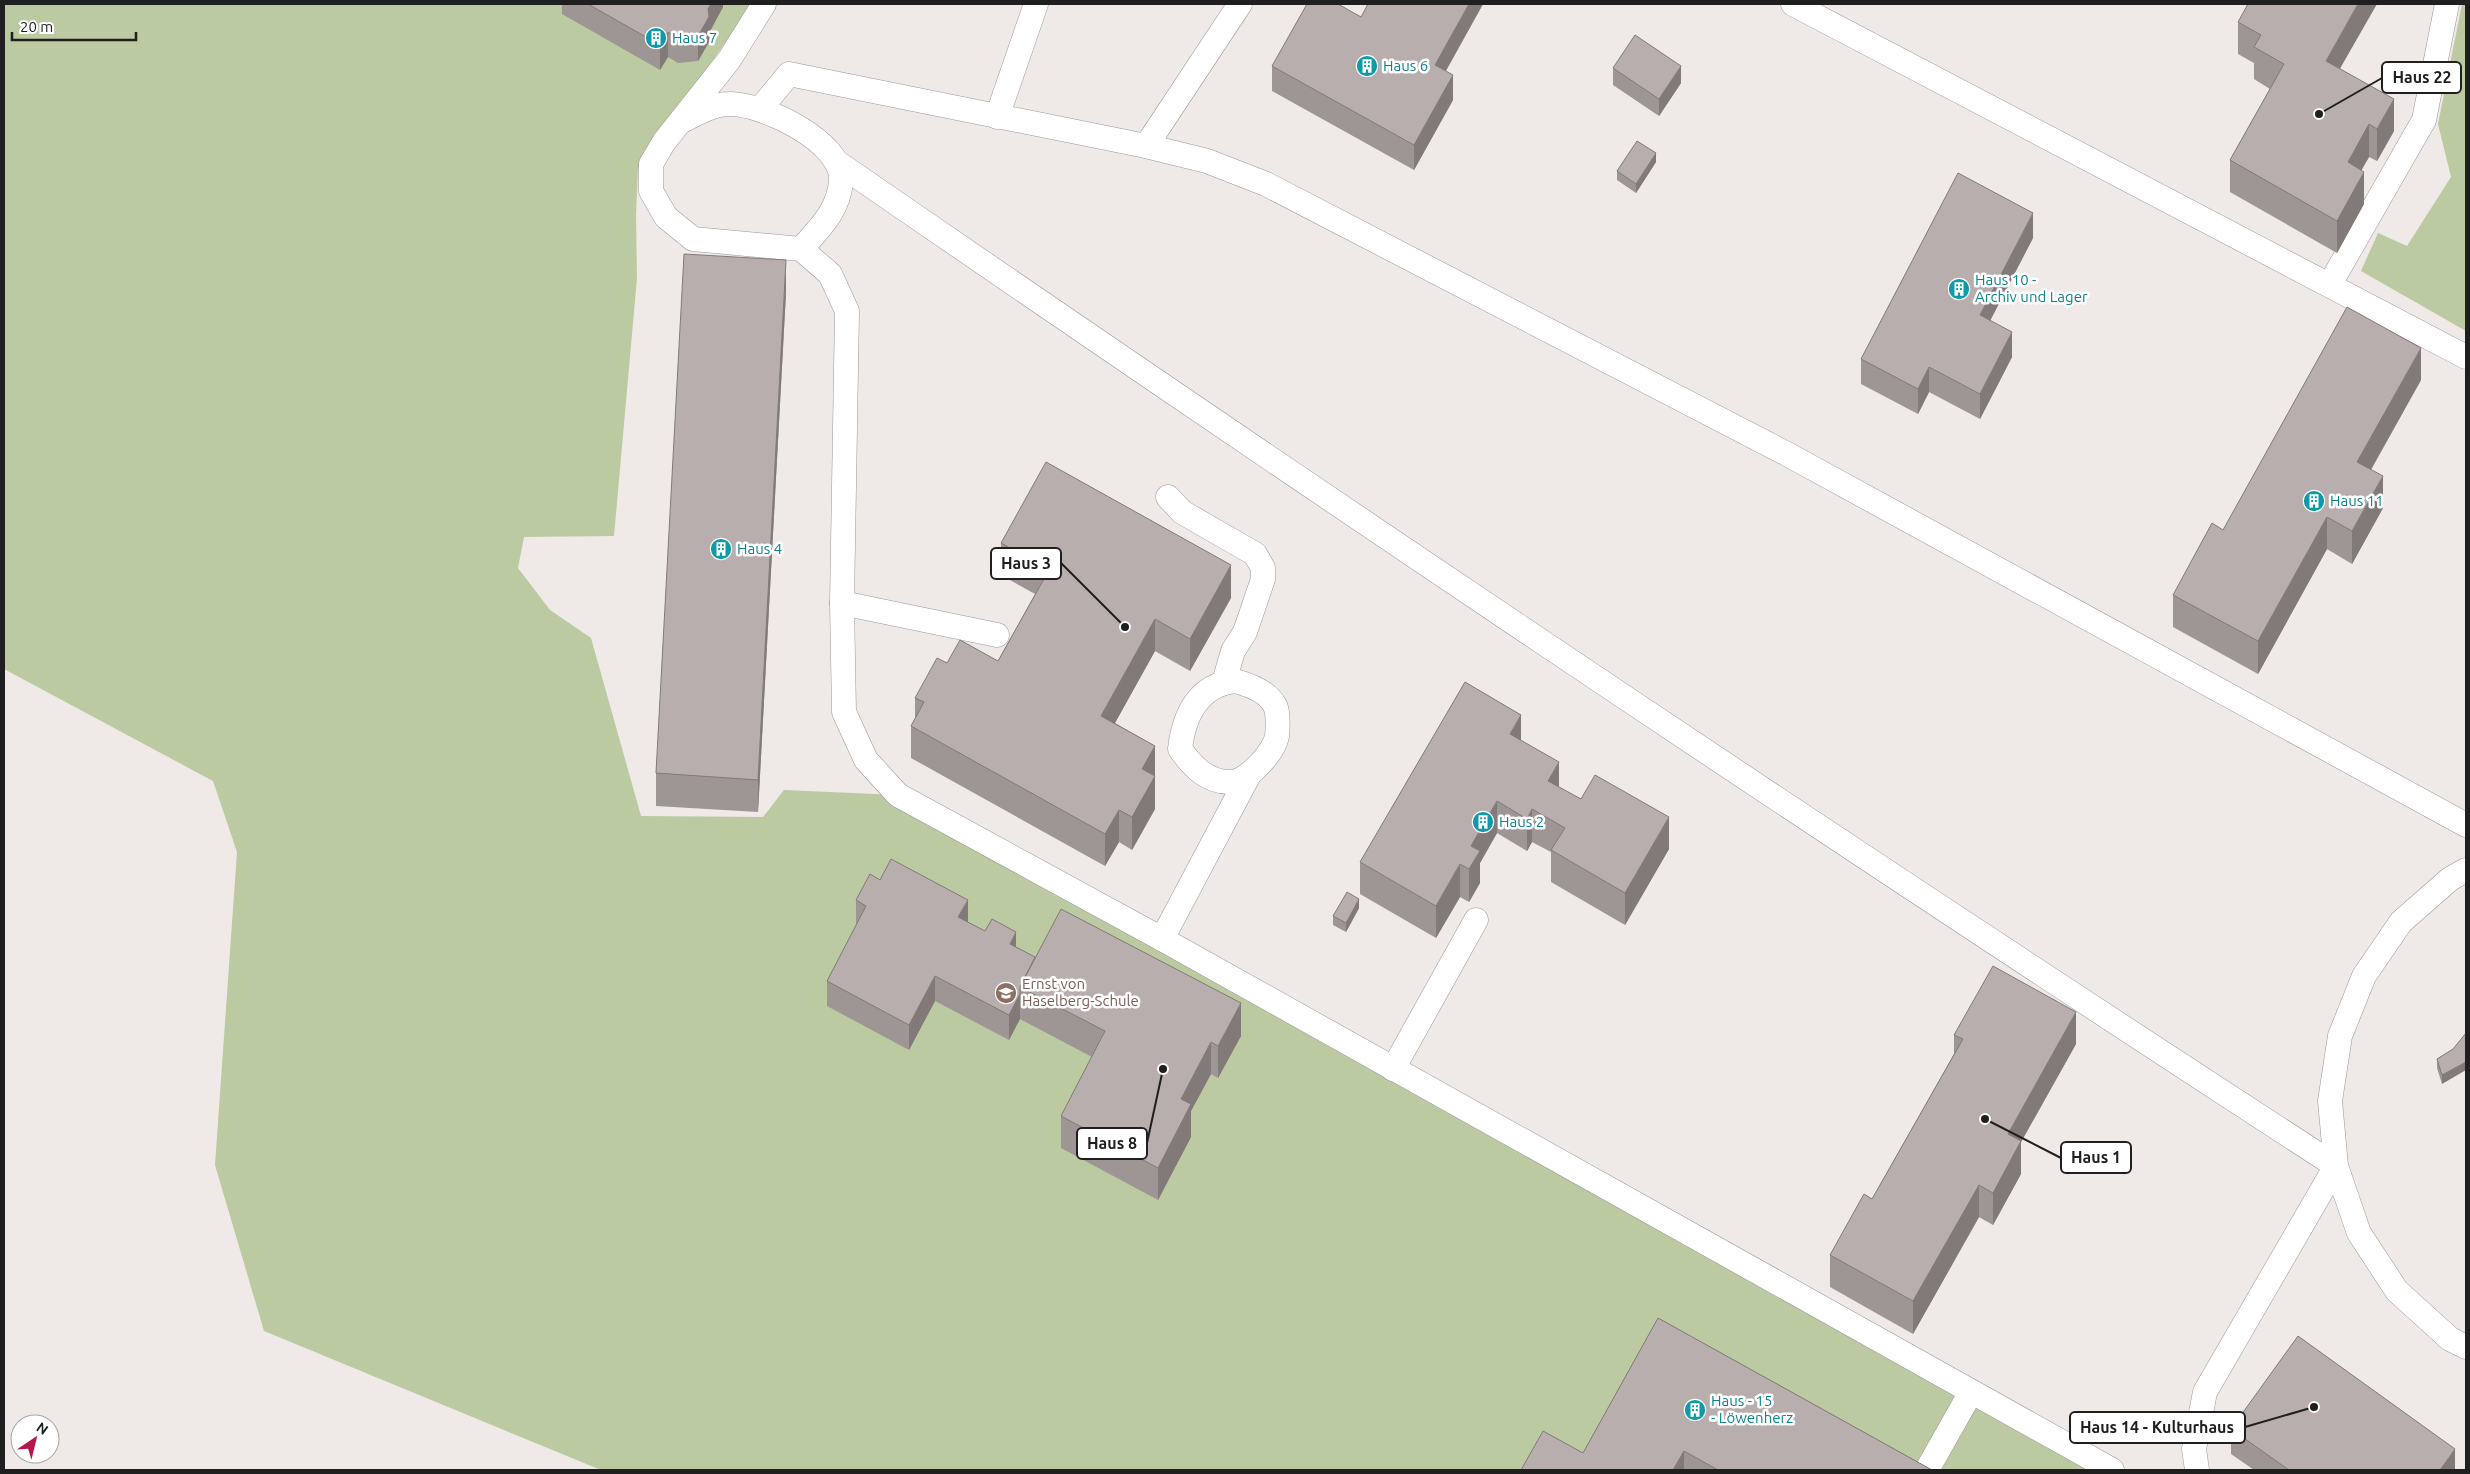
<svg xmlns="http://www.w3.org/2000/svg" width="2470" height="1474" viewBox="0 0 2470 1474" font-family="Ubuntu,sans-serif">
	<rect width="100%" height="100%" fill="#efe9e7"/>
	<g fill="#bbcaa0">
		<polygon points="4,4 752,4 638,168 636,215 637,278 614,536 524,537 518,568 550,610 591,638 641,816 763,817 784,790 898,795 2112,1470 601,1470 264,1331 215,1165 237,852 213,781 4,669"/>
		<polygon points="2462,4 2466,4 2466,331 2361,271 2378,233 2407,246 2451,177 2438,124"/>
	</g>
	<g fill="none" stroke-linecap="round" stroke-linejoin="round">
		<g stroke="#999" stroke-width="25">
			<g id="service">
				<polyline points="1793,4 2466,357"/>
				<polyline points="760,109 789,74 1146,146 1207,161 1266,184 1787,454 2466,825"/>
				<polyline points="997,117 1036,4"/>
				<path d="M682 121C696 114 713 104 729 104 762 103 844 142 841 181 839 210 820 228 801 249L693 239 666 217 651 191V164L664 142 729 60 764 4"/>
				<polyline points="1146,146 1240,4"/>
				<path d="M838 163C1333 504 1832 839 2336 1166L2205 1392 2194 1449 2197 1470"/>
				<polyline points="801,249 830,274 847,311 842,603 844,712 866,760 898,795 1162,939 2112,1470"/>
				<polyline points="2330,284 2424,120 2447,4"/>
				<polyline points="1168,497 1182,512 1255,554 1263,568 1263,579 1245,632 1233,651 1224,682"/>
				<polyline points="842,603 997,635"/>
				<path d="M1235 681C1250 685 1270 692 1276 708 1278 714 1278 729 1277 736 1274 752 1247 783 1229 782 1207 782 1192 766 1180 749 1184 715 1198 685 1235 681Z"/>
				<polyline points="2466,870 2450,879 2401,922 2364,976 2340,1036 2330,1101 2336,1166 2359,1233 2397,1291 2450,1339 2466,1347"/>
				<polyline points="1162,939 1250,773"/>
				<polyline points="1393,1069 1476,920"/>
				<polyline points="1927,1470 1971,1392"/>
			</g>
		</g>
		<use href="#service" stroke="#fff" stroke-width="24"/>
	</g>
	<g fill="#9e9695">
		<polygon points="562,4 723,4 723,7 709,33 709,42 698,61 678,63 668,57 660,70 562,14"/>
		<polygon points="1483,4 1446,71 1453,100 1414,170 1272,91 1272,66 1361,17"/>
		<polygon points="2238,22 2340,68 2394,131 2377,161 2369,157 2361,170 2364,204 2337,253 2230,192 2230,160 2270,89 2254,79 2254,63 2238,54"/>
		<polygon points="1613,68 1681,83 1659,116 1613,85"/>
		<polygon points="1656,162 1636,193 1617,180 1617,171"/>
		<polygon points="2033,238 1990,321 2012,357 1980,419 1929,392 1918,414 1861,384 1861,359"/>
		<polygon points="786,292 758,812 656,806 656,773"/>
		<polygon points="2421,380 2371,470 2383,508 2352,564 2327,549 2258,674 2173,627 2173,595 2223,530"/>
		<polygon points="1001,543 1231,598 1190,671 1155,651 1115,723 1155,746 1155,809 1132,850 1119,842 1105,866 911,758 911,726 915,719 915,698 947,663 998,661 1035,594 1001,575"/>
		<polygon points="1521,740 1559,787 1669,849 1625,925 1551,882 1551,852 1532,842 1527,851 1497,833 1480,863 1480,883 1469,902 1460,897 1436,938 1360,894 1360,862"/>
		<polygon points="880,880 968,922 1035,957 1241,1036 1218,1078 1211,1074 1191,1111 1191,1137 1158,1200 1061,1148 1061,1116 1092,1057 1020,1019 1009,1040 935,1001 909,1050 827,1006 827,981 856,926 856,900"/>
		<polygon points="1359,908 1346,932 1333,925 1333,916"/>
		<polygon points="1954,1035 2076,1044 2021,1142 2021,1174 1993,1225 1979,1217 1913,1334 1830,1287 1830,1255 1872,1199 1954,1054"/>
		<polygon points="2453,1049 2442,1084 2437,1068 2437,1059"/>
		<polygon points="1658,1318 1932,1470 1521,1470 1583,1453"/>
		<polygon points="2231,1429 2455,1470 2254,1470 2231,1454"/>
	</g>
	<g fill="#817a79">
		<polygon points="711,4 723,4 723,7 709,33 709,42 698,61 698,36 708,9"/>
		<polygon points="1469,4 1483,4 1435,90 1435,65"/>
		<polygon points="2358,4 2377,4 2326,93 2326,61"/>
		<polygon points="668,32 668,57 660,70 660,45"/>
		<polygon points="1681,66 1681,83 1659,116 1659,99"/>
		<polygon points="1453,75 1453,100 1414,170 1414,145"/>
		<polygon points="2394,99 2394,131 2377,161 2377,129"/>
		<polygon points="2369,124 2369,157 2348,194 2348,162"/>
		<polygon points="1656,153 1656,162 1636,193 1636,184"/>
		<polygon points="2364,172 2364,204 2337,253 2337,221"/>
		<polygon points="2033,213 2033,238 1980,340 1980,315"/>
		<polygon points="786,260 786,292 758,812 758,780"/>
		<polygon points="2012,332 2012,357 1980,419 1980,394"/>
		<polygon points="2421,348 2421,380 2357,494 2357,462"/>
		<polygon points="1929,367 1929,392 1918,414 1918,389"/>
		<polygon points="2383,476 2383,508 2352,564 2352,531"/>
		<polygon points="2327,517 2327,549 2258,674 2258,641"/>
		<polygon points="1231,565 1231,598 1190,671 1190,639"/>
		<polygon points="1155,619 1155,651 1101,748 1101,716"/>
		<polygon points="1521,715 1521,747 1510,734"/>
		<polygon points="1155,746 1155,809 1132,850 1132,817 1142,769"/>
		<polygon points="1559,762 1559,795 1548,781"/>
		<polygon points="1497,801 1497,833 1480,863 1480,883 1469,902 1469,869 1471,846"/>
		<polygon points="1532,809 1532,842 1527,851 1527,819"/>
		<polygon points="1119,810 1119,842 1105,866 1105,834"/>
		<polygon points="1669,817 1669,849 1625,925 1625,893"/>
		<polygon points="1460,864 1460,897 1436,938 1436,906"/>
		<polygon points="1359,899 1359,908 1346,932 1346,923"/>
		<polygon points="968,900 968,925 958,917"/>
		<polygon points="1016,932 1016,957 1010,944"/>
		<polygon points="935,976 935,1001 909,1050 909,1025"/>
		<polygon points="1020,994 1020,1019 1009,1040 1009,1015"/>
		<polygon points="1241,1003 1241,1036 1218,1078 1218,1046"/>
		<polygon points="2076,1012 2076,1044 2021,1142 2021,1174 1993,1225 1993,1193 2008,1134"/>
		<polygon points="1211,1042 1211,1074 1191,1111 1191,1137 1158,1200 1158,1168 1181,1099"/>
		<polygon points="2466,1062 2466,1070 2442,1084 2442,1075"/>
		<polygon points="1979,1185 1979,1217 1913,1334 1913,1301"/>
		<polygon points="2455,1449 2455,1470 2440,1470"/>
		<polygon points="1684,1451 1684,1470 1673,1470"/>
	</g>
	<g fill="#b8aead" stroke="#817a79">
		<polygon points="588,4 711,4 708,9 709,17 698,36 678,38 668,32 660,45"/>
		<polygon points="1307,4 1338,4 1361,17 1368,4 1469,4 1435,65 1453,75 1414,145 1272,66"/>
		<polygon points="2248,4 2358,4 2326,61 2394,99 2377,129 2369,124 2348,162 2364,172 2337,221 2230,160 2284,64 2254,47 2261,35 2238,22"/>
		<polygon points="1635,35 1681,66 1659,99 1613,68"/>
		<polygon points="1637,141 1656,153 1636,184 1617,171"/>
		<polygon points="1958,173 2033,213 1980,315 2012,332 1980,394 1929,367 1918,389 1861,359"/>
		<polygon points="684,254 786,260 758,780 656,773"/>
		<polygon points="2347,307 2421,348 2357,462 2383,476 2352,531 2327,517 2258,641 2173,595 2212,523 2223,530"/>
		<polygon points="1046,462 1231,565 1190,639 1155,619 1101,716 1155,746 1142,769 1155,776 1132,817 1119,810 1105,834 911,726 924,702 915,698 937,658 947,663 960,640 998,661 1049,570 1001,543"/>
		<polygon points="1465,682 1521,715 1510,734 1559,762 1548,781 1581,799 1595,775 1669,817 1625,893 1551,850 1565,828 1532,809 1527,819 1497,801 1471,846 1480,851 1469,869 1460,864 1436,906 1360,862"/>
		<polygon points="891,859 968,900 958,917 985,931 992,919 1016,932 1010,944 1035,957 1020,987 1020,994 1009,1015 935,976 909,1025 827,981 866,906 856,900 870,874 880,880"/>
		<polygon points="1347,892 1359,899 1346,923 1333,916"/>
		<polygon points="1061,909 1241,1003 1218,1046 1211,1042 1181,1099 1191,1104 1158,1168 1061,1116 1105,1031 1020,987"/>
		<polygon points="1993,966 2076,1012 2008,1134 2021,1141 1993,1193 1979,1185 1913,1301 1830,1255 1864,1194 1872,1199 1963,1039 1954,1035"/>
		<polygon points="2466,1033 2466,1062 2442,1075 2437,1059 2453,1049"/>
		<polygon points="1658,1318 1932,1470 1718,1470 1684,1451 1673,1470 1521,1470 1543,1431 1583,1453"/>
		<polygon points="2298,1336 2455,1449 2440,1470 2289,1470 2231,1429"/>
	</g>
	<defs>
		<g id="building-disc" transform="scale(1.125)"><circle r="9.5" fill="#0f9aa8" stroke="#fff"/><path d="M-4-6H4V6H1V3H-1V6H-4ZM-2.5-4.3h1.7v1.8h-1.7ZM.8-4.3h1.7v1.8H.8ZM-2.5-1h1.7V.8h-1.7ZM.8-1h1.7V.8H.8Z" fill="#fff"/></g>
		<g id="school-disc" transform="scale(1.125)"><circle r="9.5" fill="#8d6e63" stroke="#fff"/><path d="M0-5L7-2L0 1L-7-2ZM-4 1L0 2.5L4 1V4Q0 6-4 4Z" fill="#fff"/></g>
	</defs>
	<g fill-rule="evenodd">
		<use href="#building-disc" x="656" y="38"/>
		<use href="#building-disc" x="1367" y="66"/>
		<use href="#building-disc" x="1959" y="289"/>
		<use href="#building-disc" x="2314" y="501"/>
		<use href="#building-disc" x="721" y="549"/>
		<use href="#building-disc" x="1483" y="822"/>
		<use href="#school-disc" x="1006" y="993"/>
		<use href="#building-disc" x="1695" y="1410"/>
	</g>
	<g text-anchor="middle" stroke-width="5" stroke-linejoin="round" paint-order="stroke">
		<g font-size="15" fill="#0d838f" stroke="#fff" text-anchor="start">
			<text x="672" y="43">Haus 7</text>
			<text x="1383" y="71">Haus 6</text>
			<text x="1975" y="285">Haus 10 -<tspan x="1975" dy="17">Archiv und Lager</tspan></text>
			<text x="2330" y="506">Haus 11</text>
			<text x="737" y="554">Haus 4</text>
			<text x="1499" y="827">Haus 2</text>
			<text x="1711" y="1406">Haus - 15<tspan x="1711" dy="17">- Löwenherz</tspan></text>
		</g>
		<g font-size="15" fill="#785e54" stroke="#fff" text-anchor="start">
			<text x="1022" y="989">Ernst von<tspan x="1022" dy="17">Haselberg-Schule</tspan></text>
		</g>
	</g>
	<path fill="none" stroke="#1f1f1f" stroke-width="2" d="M2319 114L2382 78M1125 627L1061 563M1163 1069L1147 1143M1985 1119L2061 1158M2314 1407L2245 1427"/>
	<g fill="#1f1f1f" stroke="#fff" stroke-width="2">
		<circle cx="2319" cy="114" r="5"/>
		<circle cx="1125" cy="627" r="5"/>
		<circle cx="1163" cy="1069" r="5"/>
		<circle cx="1985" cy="1119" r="5"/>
		<circle cx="2314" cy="1407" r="5"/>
	</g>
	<g fill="#fff" stroke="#1f1f1f" stroke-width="2">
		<rect x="2382" y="62" width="79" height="31" rx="5"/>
		<rect x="991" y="548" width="70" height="31" rx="5"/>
		<rect x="1077" y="1128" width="70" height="31" rx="5"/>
		<rect x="2061" y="1142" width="70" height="31" rx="5"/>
		<rect x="2070" y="1412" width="175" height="31" rx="5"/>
	</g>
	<g font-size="16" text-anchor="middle" font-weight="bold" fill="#1f1f1f">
		<text x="2422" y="83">Haus 22</text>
		<text x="1026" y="569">Haus 3</text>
		<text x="1112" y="1149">Haus 8</text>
		<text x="2096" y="1163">Haus 1</text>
		<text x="2157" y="1433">Haus 14 - Kulturhaus</text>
	</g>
	<rect width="2470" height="1474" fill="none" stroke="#1f1f1f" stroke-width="10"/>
	<g transform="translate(35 1439) rotate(35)"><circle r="24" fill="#ffffff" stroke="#a5a5a5"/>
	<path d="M0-4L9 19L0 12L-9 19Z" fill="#ba144e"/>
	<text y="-8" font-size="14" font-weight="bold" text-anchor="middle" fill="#1f1f1f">N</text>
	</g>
	<path d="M12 32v8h124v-8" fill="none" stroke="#1f1f1f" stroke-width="2.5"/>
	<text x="20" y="32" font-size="15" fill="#1f1f1f" stroke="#ffffff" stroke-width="4" paint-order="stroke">20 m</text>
</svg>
